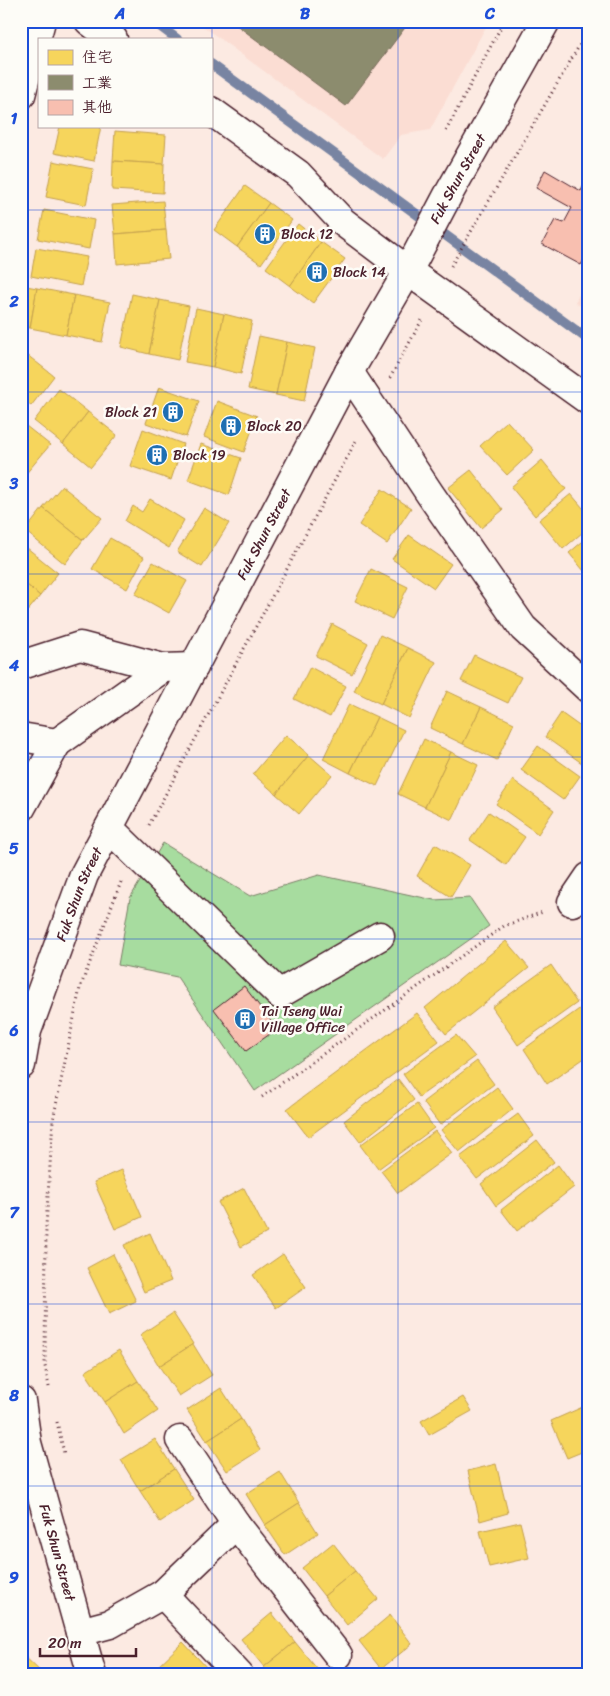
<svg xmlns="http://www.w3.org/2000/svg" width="610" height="1696" viewBox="0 0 610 1696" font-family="Sriracha,'LXGW WenKai TC',sans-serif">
	<rect width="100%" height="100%" fill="#fceae2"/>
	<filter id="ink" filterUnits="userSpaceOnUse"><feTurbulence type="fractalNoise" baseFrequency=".02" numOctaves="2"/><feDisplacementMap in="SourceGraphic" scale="10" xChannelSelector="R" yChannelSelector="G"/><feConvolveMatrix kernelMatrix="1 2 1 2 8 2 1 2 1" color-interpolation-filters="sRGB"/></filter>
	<g filter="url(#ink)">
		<g fill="#fbddd3">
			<polygon points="196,21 489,21 430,130 401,135 383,159"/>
			<polygon points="589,277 589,312 575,302"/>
		</g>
		<polygon fill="#a7dc9f" stroke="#787e65" points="163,843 250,896 319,875 434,900 470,898 489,926 255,1091 177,977 118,965 130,898"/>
		<g fill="#f6d55c" stroke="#c29e4d">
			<polygon points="60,126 101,126 94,161 54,153"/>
			<polygon points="115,131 166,135 164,164 113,161"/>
			<polygon points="53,161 93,169 86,205 46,197"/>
			<polygon points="113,161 164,164 163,193 112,190"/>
			<polygon points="245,186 269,203 237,247 214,230"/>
			<polygon points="163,201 166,230 115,234 112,205"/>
			<polygon points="269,203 292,220 261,264 237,247"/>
			<polygon points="44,210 94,220 89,249 38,239"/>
			<polygon points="298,224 321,242 290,286 266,268"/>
			<polygon points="166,230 169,259 117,264 115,234"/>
			<polygon points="321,242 345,259 313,303 290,286"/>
			<polygon points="36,248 87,257 81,286 31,276"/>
			<polygon points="21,285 37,288 30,328 21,327"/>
			<polygon points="37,288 74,295 66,335 30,328"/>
			<polygon points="132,294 160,300 149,354 121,347"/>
			<polygon points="74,295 110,302 102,342 66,335"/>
			<polygon points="160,300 189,306 178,360 149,354"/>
			<polygon points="196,308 224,314 213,367 185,362"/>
			<polygon points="224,314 252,321 241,374 213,367"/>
			<polygon points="259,336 287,342 276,395 248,389"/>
			<polygon points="287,342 315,348 304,401 276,395"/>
			<polygon points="22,351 54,376 31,406 21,398"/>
			<polygon points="159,387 199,401 186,437 146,423"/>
			<polygon points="59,389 88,412 63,444 34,421"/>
			<polygon points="217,401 257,416 244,452 204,437"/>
			<polygon points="88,412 117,435 91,467 63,444"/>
			<polygon points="507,421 534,450 507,475 480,446"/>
			<polygon points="21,422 50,445 24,476 21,474"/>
			<polygon points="143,429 183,444 171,480 130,466"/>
			<polygon points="201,444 241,458 229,495 188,480"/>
			<polygon points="542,460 566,489 535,516 511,487"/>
			<polygon points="471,470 503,510 481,528 448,488"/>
			<polygon points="62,486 102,518 83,540 43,508"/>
			<polygon points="382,489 411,508 387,544 359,525"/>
			<polygon points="571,494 589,515 589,527 563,549 539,520"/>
			<polygon points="150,499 184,520 169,548 125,521 133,506 142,512"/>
			<polygon points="43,508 83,540 65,564 25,531"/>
			<polygon points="204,508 229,523 202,567 177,552"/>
			<polygon points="409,535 451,564 434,588 392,559"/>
			<polygon points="589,536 589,577 569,553"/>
			<polygon points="110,538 144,557 127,589 92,569"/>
			<polygon points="21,543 58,573 40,596 21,580"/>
			<polygon points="153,562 187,581 169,613 135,594"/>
			<polygon points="371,569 408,587 392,619 355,601"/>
			<polygon points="21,580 40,596 21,619"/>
			<polygon points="332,624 368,643 352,674 316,656"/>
			<polygon points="380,635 408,648 381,704 354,691"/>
			<polygon points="408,648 436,662 409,718 381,704"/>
			<polygon points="474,655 521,677 508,703 461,681"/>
			<polygon points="310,667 346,686 330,717 294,699"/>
			<polygon points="447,691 481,707 463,744 430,728"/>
			<polygon points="349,704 377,717 350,773 323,759"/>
			<polygon points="481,707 514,723 497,760 463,744"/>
			<polygon points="561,713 589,733 589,763 586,766 545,737"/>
			<polygon points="377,717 404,730 377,786 350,773"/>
			<polygon points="286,735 309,755 276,794 253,774"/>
			<polygon points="424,739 451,752 425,807 398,794"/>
			<polygon points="538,746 580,776 563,800 521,770"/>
			<polygon points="451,752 478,765 452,820 425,807"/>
			<polygon points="309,755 332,775 299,814 276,794"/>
			<polygon points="513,780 554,810 538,834 496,804"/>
			<polygon points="489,812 525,837 506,865 470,840"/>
			<polygon points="435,844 470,865 451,897 417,876"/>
			<polygon points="506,941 529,968 446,1034 425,1008"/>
			<polygon points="551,965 577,1003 518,1045 492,1007"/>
			<polygon points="582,1007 589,1018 589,1055 547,1084 524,1049"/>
			<polygon points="417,1013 439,1041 308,1137 287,1109"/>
			<polygon points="456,1035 475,1057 419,1097 403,1074"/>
			<polygon points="477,1061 494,1084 440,1125 423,1102"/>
			<polygon points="398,1079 414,1100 360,1142 344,1121"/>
			<polygon points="497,1087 513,1109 459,1152 441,1130"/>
			<polygon points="417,1104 434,1128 378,1169 360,1145"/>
			<polygon points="518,1114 534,1136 477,1179 460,1157"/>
			<polygon points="435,1131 452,1153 398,1193 381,1171"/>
			<polygon points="537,1140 554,1162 496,1206 481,1184"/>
			<polygon points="558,1165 574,1187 517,1231 501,1210"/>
			<polygon points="122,1170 142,1217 115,1229 94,1182"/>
			<polygon points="244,1188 267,1233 241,1247 218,1202"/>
			<polygon points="150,1233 171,1281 144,1292 124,1245"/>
			<polygon points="113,1254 136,1301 109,1314 87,1268"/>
			<polygon points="283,1254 306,1287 276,1308 253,1275"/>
			<polygon points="173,1313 193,1344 159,1366 140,1335"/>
			<polygon points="193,1344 212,1375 179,1396 159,1366"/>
			<polygon points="119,1350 138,1381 105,1402 85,1372"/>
			<polygon points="138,1381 158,1411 124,1434 105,1402"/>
			<polygon points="221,1388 241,1419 207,1441 187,1410"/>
			<polygon points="463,1397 472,1411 429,1435 421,1421"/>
			<polygon points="585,1406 589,1415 589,1449 567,1458 551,1421"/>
			<polygon points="241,1419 260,1450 227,1471 207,1441"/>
			<polygon points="155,1439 174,1469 140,1491 121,1460"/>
			<polygon points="496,1464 508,1513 480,1521 468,1471"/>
			<polygon points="174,1469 194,1500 160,1522 140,1491"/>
			<polygon points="280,1472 299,1503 265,1525 246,1494"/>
			<polygon points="299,1503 318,1533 285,1555 265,1525"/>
			<polygon points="520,1522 529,1558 489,1567 480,1531"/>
			<polygon points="333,1543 355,1571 324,1596 302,1568"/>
			<polygon points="355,1571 378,1599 347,1625 324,1596"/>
			<polygon points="272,1613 295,1642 264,1667 241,1639"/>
			<polygon points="390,1615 412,1644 381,1669 359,1641"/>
			<polygon points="183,1642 208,1669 202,1675 159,1675 154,1670"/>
			<polygon points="295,1642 318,1670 312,1675 270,1675 264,1667"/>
			<polygon points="21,1653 43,1674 43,1675 21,1675"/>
		</g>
		<polygon fill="#8c8c6e" stroke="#786b5a" points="231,21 410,21 346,106"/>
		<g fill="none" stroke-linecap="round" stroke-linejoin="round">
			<g stroke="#7884a2" stroke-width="10">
				<polyline points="153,21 177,39"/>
				<polyline points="211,64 589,340"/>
			</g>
		</g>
		<g fill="#f8bfb0" stroke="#4a1f2b">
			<polygon points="545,170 581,191 589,175 589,250 581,265 542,244 555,220 564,223 572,208 536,188"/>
			<polygon points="244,986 277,1029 246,1051 214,1009"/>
		</g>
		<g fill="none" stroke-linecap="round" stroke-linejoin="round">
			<g stroke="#4a1f2b" stroke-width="31">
				<g id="minor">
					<polyline points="89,21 113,39"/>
					<polyline points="21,95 41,21"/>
					<polyline points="211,111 298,174 343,222 408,271 589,401"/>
					<polyline points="349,372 430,494 523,628 589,689"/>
					<polyline points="21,665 80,646 163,668"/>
					<polyline points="21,737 57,743 163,668 194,667"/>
					<polyline points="21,808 57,743"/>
					<polyline points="109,828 279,994 380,936"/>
					<polyline points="572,902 589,877"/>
					<path id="s1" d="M21 1065 27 1031 84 875 349 372 408 271 448 195 546 21"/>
					<path id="s2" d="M21 1401 27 1443 92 1675"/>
					<polyline points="180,1440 236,1524 338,1655"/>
					<polyline points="163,1594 239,1675"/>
					<polyline points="80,1632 110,1624 163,1594 236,1524"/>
				</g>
			</g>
			<g stroke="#4a1f2b" stroke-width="3" stroke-dasharray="1 4" stroke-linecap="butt">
				<polyline points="446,131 504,21"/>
				<polyline points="451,266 589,29"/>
				<polyline points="390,378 423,318"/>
				<polyline points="149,825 357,439"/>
				<polyline points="262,1097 504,926 543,912"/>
				<polyline points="49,1387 45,1366 46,1226 53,1120 80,988 121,882"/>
				<polyline points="57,1422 64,1453"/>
			</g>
			<use href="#minor" stroke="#fdfcf7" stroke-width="28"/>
		</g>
	</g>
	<path fill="none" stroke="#1d4ed8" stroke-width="1" stroke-opacity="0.55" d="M212 21V1675M398 21V1675M21 210H589M21 392H589M21 574H589M21 757H589M21 939H589M21 1122H589M21 1304H589M21 1486H589"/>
	<defs>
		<g id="building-disc" transform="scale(1.125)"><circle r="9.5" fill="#1f6fb2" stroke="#fdfcf7"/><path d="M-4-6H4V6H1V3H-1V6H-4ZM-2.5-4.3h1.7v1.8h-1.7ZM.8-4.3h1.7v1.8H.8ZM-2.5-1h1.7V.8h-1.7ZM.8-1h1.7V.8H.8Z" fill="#fff"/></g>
	</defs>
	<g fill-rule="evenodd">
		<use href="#building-disc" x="265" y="234"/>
		<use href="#building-disc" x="317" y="272"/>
		<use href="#building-disc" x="173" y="412"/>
		<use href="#building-disc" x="231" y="426"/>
		<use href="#building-disc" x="157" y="455"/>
		<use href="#building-disc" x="245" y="1019"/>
	</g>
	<g text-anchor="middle" stroke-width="5" stroke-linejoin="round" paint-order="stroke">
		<g font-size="14" fill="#4a1f2b" stroke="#fdfcf7">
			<text dy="5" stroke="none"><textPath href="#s1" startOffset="991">Fuk Shun Street</textPath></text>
			<text dy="5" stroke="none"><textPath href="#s1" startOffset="586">Fuk Shun Street</textPath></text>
			<text dy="5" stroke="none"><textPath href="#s1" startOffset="181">Fuk Shun Street</textPath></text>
			<text dy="5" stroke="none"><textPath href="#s2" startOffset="156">Fuk Shun Street</textPath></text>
		</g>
		<g font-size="14" fill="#4a1f2b" stroke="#fdfcf7" text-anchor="start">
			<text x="281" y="239">Block 12</text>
			<text x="333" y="277">Block 14</text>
			<text x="157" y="417" text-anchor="end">Block 21</text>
			<text x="247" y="431">Block 20</text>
			<text x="173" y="460">Block 19</text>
			<text x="261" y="1016">Tai Tseng Wai<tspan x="261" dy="16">Village Office</tspan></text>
		</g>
	</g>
	<rect width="610" height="1696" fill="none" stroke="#fdfcf7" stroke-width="55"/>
	<rect x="38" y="38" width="175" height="90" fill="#fdfcf7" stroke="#b5a4a5"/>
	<rect x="48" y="50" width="25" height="15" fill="#f6d55c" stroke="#b5a4a5"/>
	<text x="82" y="62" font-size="15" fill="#4a1f2b">住宅</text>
	<rect x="48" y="75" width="25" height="15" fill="#8c8c6e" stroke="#b5a4a5"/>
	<text x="82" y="88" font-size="15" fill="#4a1f2b">工業</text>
	<rect x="48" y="100" width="25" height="15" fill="#f8bfb0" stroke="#b5a4a5"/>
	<text x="82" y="112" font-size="15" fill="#4a1f2b">其他</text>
	<path d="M40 1648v8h96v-8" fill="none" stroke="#4a1f2b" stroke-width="2.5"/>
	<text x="48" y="1648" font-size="15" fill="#4a1f2b" stroke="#fdfcf7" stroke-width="4" paint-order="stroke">20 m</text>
	<rect x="28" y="28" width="554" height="1640" fill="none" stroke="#1d4ed8" stroke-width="2"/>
	<g font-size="16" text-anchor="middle" font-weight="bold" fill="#1d4ed8">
		<text x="120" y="19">A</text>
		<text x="305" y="19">B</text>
		<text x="490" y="19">C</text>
		<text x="14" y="124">1</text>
		<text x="14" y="307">2</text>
		<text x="14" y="489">3</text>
		<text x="14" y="671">4</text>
		<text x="14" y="854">5</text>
		<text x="14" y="1036">6</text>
		<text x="14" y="1218">7</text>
		<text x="14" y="1401">8</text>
		<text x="14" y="1583">9</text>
	</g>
</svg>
